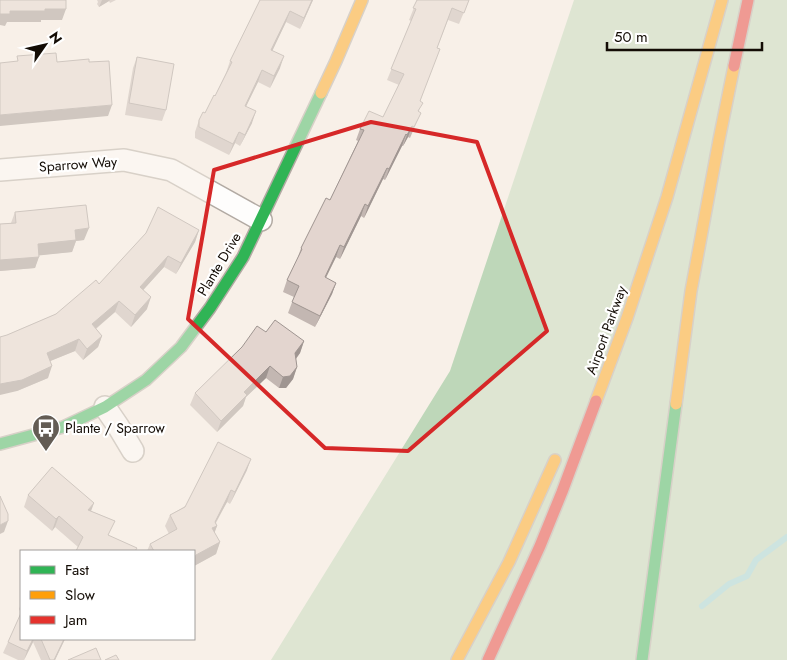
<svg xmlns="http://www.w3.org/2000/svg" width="787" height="660" viewBox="0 0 787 660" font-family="Jost,sans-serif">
	<rect width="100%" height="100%" fill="#f8f0e8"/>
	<polygon fill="#bed7b9" points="574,0 787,0 787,660 271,660 450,371"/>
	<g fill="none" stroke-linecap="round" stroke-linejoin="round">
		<polyline stroke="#99d5d7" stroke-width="6" points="702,606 729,584 747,576 756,560 787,537"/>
		<g stroke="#b2aaa3" stroke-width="24">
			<g id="street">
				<polyline points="0,170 124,160 171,170 261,220"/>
				<polyline points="105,407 118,426 133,451"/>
			</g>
		</g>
		<g stroke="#b2aaa3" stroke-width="14">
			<g id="fast">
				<polyline points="0,444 63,427 105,407 146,380 181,347 210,308 243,257 321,93"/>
				<polyline points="642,660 676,404"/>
			</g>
		</g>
		<g stroke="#b2aaa3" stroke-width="14">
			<g id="slow">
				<polyline points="321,93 336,61 362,0"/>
				<polyline points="596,401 627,318 667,197 722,0"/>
				<polyline points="676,404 691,291 719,140 734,66"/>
				<polyline points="457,660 509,562 555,460"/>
			</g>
		</g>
		<g stroke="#b2aaa3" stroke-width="14">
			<g id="jam">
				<polyline points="734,66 748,0"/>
				<polyline points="488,660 540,546 562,492 596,401"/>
			</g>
		</g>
		<use href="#street" stroke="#fefdfc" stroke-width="21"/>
		<use href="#fast" stroke="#30b455" stroke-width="11"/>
		<use href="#slow" stroke="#ff9f0a" stroke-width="11"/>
		<use href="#jam" stroke="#e5322d" stroke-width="11"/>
	</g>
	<g fill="#c3b7b2">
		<polygon points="97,0 116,0 110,3 109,1 99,7 97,4 98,2"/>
		<polygon points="260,0 313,0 300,29 286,22 272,51 280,68 270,88 258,82 246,106 252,123 240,146 235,143 229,155 195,138 195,132 199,120 205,113 215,96 226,73 230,61"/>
		<polygon points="417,0 469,0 459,24 448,20 437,48 420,102 419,112 421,113 416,124 410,138 408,137 403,146 402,146 385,180 383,179 364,218 361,216 340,259 336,257 326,278 336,283 332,294 315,327 288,313 294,297 283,292 287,280 297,260 301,248 330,200 358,141 356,140 360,129 383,117 399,85 387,80 411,21 409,20"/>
		<polygon points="137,57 166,110 162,121 125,115 133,68"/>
		<polygon points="15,212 84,240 76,241 72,252 39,255 35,268 0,271 0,224 11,223"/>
		<polygon points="199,230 195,242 176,274 164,267 143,290 147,309 131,327 115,312 96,329 102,336 98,347 83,360 75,351 50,361 48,378 17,391 7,335 56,314 99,284"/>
		<polygon points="266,332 304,341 300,353 296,359 297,367 293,379 286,388 279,388 266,378 246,397 243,406 217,432 190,405 195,393"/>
		<polygon points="247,470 230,504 227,502 216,523 217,526 214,532 220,542 216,554 194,566 194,551 147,551 150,544 169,534 165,526 170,515"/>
		<polygon points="28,495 91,511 115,521 78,547 55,527 52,531 24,507"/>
		<polygon points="21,604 21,613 19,609"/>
		<polygon points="21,639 65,639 55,660 41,660 33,642 24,660 18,660 3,653 8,642"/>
	</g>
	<g fill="#9f9591">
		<polygon points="102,0 110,0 109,1 99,7"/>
		<polygon points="312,0 313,0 300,29 304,18"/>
		<polygon points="45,9 66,9 62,20 41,20 41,22 7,22 5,26 0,25 0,14 10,11"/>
		<polygon points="290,11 286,22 267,62 271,50"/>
		<polygon points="284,56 280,68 270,88 274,76"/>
		<polygon points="262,70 258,82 241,117 245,106"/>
		<polygon points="112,105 108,116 0,126 0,115"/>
		<polygon points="256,111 252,123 240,146 245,135"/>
		<polygon points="412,126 408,137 403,146 407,135"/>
		<polygon points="239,132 235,143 229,155 233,144"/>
		<polygon points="406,134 402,146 385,180 389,169"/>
		<polygon points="387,168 383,179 364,218 368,206"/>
		<polygon points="365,204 361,216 340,259 344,247"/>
		<polygon points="89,228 84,240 76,241 72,252 34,256 38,244 75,230"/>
		<polygon points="199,230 195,242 176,274 181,263"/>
		<polygon points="340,245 336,257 320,289 325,277"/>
		<polygon points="168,256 164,267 136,298 140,287"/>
		<polygon points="39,257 35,268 0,271 0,260"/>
		<polygon points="336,283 332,294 315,327 320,316"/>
		<polygon points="151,297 147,309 131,327 135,315"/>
		<polygon points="119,301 115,312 88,335 92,324"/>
		<polygon points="102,336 98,347 83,360 87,349"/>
		<polygon points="79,339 75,351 43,364 47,353"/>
		<polygon points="304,341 300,353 291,365 295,353"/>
		<polygon points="52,366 48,378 17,391 0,395 0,384"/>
		<polygon points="270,366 266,378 246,397 243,406 217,432 221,421 244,392"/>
		<polygon points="297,367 293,379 286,388 279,388 283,377"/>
		<polygon points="251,459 247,470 230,504 235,492"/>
		<polygon points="231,490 227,502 213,527 217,526 213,537 208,540 215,522"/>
		<polygon points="94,503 90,514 88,510"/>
		<polygon points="59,516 55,527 52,531 56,519"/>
		<polygon points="8,521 4,532 0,534 0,525"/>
		<polygon points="220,542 216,554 194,566 194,559 196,555"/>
		<polygon points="33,639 34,639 33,642 24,660 27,651"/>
		<polygon points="64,639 65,639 55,660 54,660"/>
	</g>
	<g fill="#e3d5cf" stroke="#9f9591">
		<polygon points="0,0 66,0 66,9 45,9 45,11 10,11 10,14 0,14"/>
		<polygon points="260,0 312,0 304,18 290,11 271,50 284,56 274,76 262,70 245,106 256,111 245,135 239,132 233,144 199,127 199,120 203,112 205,113 214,95 215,96 232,62 230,61"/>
		<polygon points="417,0 469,0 464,13 452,8 437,48 440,49 420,101 423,103 418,111 421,113 414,127 412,126 407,135 406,134 389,169 387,168 368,206 365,204 344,247 340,245 325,277 336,283 320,316 292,302 299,286 287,280 302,249 301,248 326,198 330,200 364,130 360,129 369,111 383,117 404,74 391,69 416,9 413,8"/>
		<polygon points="56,53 57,62 89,59 89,62 109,61 112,105 0,115 0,63 18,61 17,56"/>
		<polygon points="137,57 174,64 166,110 129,103"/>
		<polygon points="86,205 89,228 75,230 76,240 38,244 39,257 0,260 0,224 16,223 15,212"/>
		<polygon points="158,207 199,230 181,263 168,256 140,287 151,297 135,315 119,301 92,324 102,336 87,349 79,339 47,353 52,366 22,380 0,384 0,337 7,335 56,314 96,280 99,284 146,233"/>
		<polygon points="275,320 304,341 295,353 297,367 290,376 283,377 270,366 244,392 247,395 221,421 195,393 242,347 257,326 266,332"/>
		<polygon points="218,442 251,459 235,492 231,490 215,522 217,526 212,528 220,542 196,555 194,559 194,551 154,551 150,544 177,529 170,515 185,507"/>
		<polygon points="52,467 94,503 88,510 115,521 108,535 137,548 135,551 76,551 83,537 59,516 56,519 28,495"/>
		<polygon points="0,496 8,514 8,521 0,525"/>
		<polygon points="21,613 21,639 33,639 27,651 8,642"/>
		<polygon points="41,639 64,639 54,660 50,660"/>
		<polygon points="96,648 101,660 68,660"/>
		<polygon points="116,655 119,660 105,660"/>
	</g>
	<path d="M0 0H787V660H0ZM371 122 477 142 547 331 408 451 325 448 188 319 214 170Z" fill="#f8f0e8" fill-opacity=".55" fill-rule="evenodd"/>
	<path fill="none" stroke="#d62828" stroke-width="4" stroke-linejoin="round" d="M371 122 477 142 547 331 408 451 325 448 188 319 214 170Z"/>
	<defs>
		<g id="bus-pin" transform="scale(1.4375)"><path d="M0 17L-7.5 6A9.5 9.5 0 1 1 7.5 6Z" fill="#635c54" stroke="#fff"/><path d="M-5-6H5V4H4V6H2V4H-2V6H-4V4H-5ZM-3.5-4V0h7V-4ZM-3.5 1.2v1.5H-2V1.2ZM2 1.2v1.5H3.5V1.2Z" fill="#fff"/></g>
	</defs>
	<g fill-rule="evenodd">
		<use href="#bus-pin" x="46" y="428"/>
	</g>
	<g text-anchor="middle" stroke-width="4.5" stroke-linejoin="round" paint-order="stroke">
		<g font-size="14" fill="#130c05" stroke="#fff">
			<text transform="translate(78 164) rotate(-4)" y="5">Sparrow Way</text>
			<text transform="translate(219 264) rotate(-59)" y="5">Plante Drive</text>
			<text transform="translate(606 330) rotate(-70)" y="5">Airport Parkway</text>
		</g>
		<g font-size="14" fill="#130c05" stroke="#fff" text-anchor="start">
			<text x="65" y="433">Plante / Sparrow</text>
		</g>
	</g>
	<rect x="20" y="550" width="175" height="90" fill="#ffffff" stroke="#a19e9b"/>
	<rect x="30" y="566" width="25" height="8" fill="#30b455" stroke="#a19e9b"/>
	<text x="65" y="575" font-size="15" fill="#130c05">Fast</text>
	<rect x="30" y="591" width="25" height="8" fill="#ff9f0a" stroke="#a19e9b"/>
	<text x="65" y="600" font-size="15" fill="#130c05">Slow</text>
	<rect x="30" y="616" width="25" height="8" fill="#e5322d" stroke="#a19e9b"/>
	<text x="65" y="625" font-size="15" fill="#130c05">Jam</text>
	<g transform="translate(45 45) rotate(56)" stroke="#ffffff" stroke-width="4" paint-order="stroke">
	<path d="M0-4L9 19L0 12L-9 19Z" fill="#130c05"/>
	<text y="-8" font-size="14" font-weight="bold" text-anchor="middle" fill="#130c05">N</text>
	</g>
	<path d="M607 42v8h155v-8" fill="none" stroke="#130c05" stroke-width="2.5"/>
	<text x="614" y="42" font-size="15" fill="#130c05" stroke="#ffffff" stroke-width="4" paint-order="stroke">50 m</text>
</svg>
